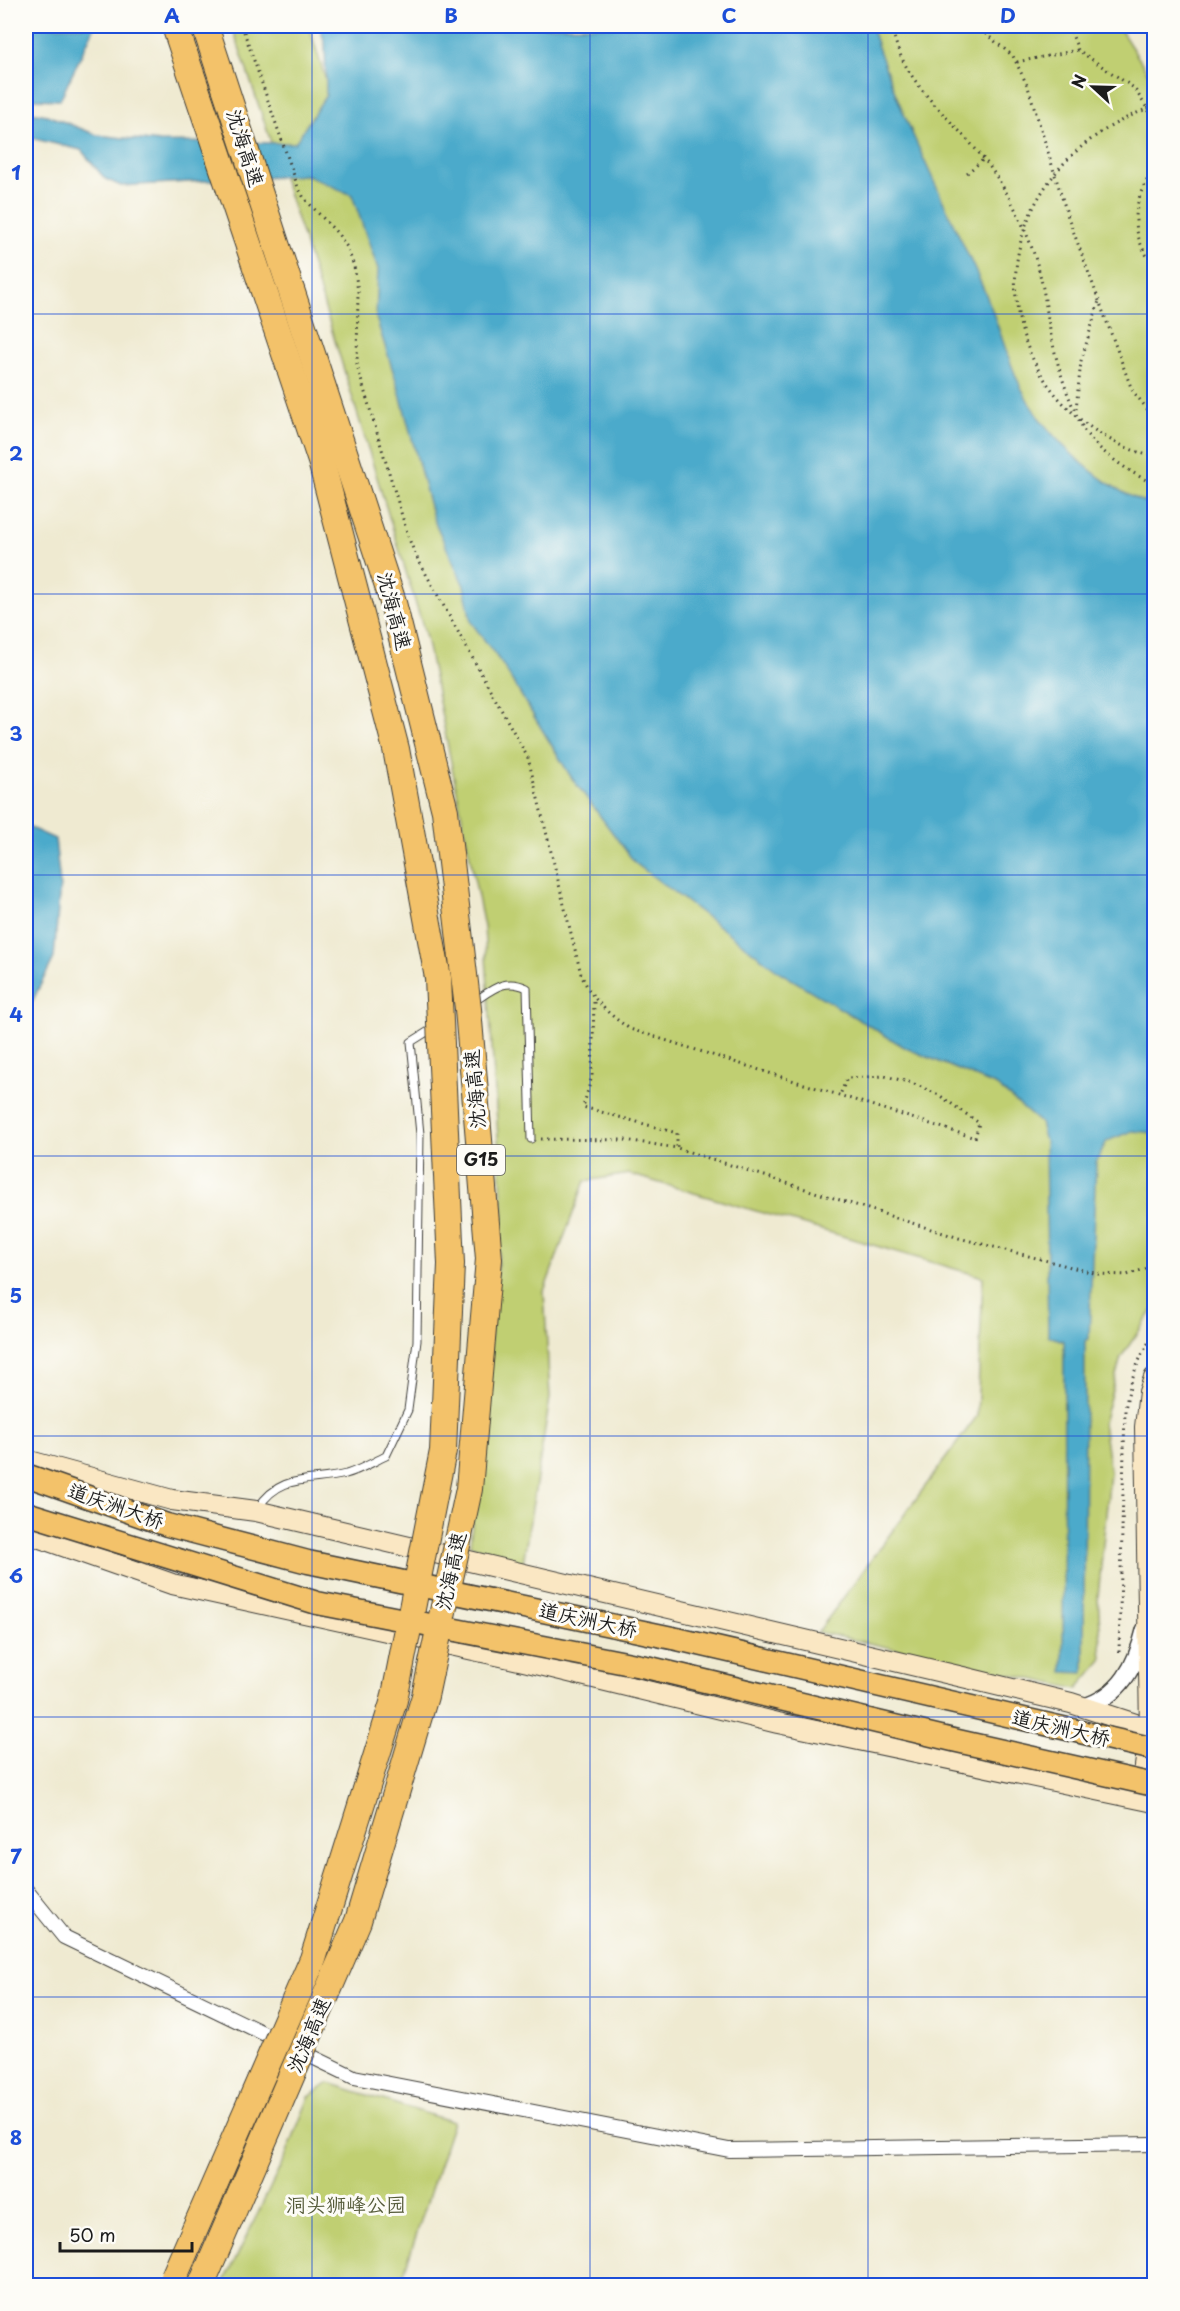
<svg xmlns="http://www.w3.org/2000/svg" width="1180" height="2311" viewBox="0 0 1180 2311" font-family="'Playpen Sans','LXGW WenKai TC',sans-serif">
	<rect width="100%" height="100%" fill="#fdfcf7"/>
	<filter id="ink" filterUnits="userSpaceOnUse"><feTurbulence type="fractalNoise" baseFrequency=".0167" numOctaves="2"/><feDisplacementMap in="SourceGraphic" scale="12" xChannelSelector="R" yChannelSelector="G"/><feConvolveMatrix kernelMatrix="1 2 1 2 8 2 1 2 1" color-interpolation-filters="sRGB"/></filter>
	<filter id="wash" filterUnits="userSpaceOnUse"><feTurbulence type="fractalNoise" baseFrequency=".008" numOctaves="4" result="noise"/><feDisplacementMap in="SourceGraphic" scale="24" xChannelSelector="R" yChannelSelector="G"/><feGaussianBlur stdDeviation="1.35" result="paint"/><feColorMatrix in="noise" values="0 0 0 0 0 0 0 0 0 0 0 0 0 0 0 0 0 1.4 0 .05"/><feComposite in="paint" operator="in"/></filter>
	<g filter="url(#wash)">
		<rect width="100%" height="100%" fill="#efead1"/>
		<g fill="#c0cf72" stroke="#6e7647" stroke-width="1.5">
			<polygon points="232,26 309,26 439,448 1154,1118 1154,1309 1121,1357 1103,1423 1110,1473 1098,1597 1102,1660 1077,1689 818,1632 977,1416 983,1277 629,1174 585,1181 544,1291 550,1398 523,1563 470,1545 503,1212 484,927 426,637 304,240"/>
			<polygon points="860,26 1118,26 1154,82 1154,521 1017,423"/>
			<polygon points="329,2083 453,2122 400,2285 223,2285 286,2155 309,2097"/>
		</g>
		<g fill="#4caacb" stroke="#346374" stroke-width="1.5">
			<polygon points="26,26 95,26 60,100 29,99 26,96"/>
			<path d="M320 26H871C900 117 945 202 984 290 1003 333 1011 381 1040 419 1066 453 1112 494 1154 505V1133L1132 1131 1107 1141 1096 1162 1089 1339 1085 1341 1084 1673 1063 1672 1064 1341 1048 1336 1045 1142 1040 1123 997 1086 906 1048 781 973 635 863 571 777 502 664 471 622 464 586 433 518 399 390 376 318 378 269 352 195 307 175 121 186 105 179 81 150 26 137V111L47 115 97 135 160 142 295 143 326 95 325 44Z"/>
			<polygon points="26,826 55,839 60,884 54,958 26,1014"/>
		</g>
	</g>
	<g filter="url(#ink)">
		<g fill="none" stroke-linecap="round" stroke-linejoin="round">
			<g stroke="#3c3b37" stroke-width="9">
				<g id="service">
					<path d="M472 1003C492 990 504 977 527 988L531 1139"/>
					<path d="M258 1508C281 1472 311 1483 346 1474 360 1470 373 1462 386 1456L408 1410 417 1341 420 1134 411 1042 435 1027"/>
				</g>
			</g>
			<g stroke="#3c3b37" stroke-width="16">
				<polyline id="minor" points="26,1890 64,1937 354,2077 729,2150 1154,2144"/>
			</g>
			<g stroke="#3c3b37" stroke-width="19">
				<path id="tertiary" d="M1083 1707C1121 1696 1136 1666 1145 1629"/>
			</g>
			<g stroke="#3c3b37" stroke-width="22">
				<g id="secondary">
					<polyline points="26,1460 172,1500 256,1511 967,1678 1071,1703 1154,1730"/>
					<polyline points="26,1533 172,1584 528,1662 778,1723 1154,1802"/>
					<polyline points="1141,1796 1150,1729 1145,1427 1149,1392 1154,1378"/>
				</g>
			</g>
			<g stroke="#3c3b37" stroke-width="3" stroke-dasharray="1.5 4.5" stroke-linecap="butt">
				<path d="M242 26 298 187 304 198 338 234 347 247 354 266 358 291 357 366 409 539 416 556 528 758 581 974C592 1000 607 1013 630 1029L975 1138 979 1123 939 1095 912 1083 885 1076 847 1078 840 1095"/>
				<path d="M892 26C901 88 961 123 994 173 1013 201 1029 235 1038 267 1044 288 1046 309 1050 330 1056 362 1069 405 1086 433 1099 452 1134 475 1154 484"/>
				<polyline points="976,26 1013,56 1028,87 1068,217 1132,390 1148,410 1154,412"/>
				<polyline points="1069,26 1078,50 1134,88 1154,119"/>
				<polyline points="244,30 257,26"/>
				<polyline points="1017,62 1078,50"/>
				<path d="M1154 170C1131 199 1129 237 1154 265"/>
				<polyline points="967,173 984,159"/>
				<polyline points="1076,409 1081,361 1099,301"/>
				<polyline points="594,1002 592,1076 583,1107 677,1133 677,1148"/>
				<polyline points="541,1139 625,1140 677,1148 959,1238 1098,1274 1127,1275 1154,1266"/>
				<path d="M1119 1652 1125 1410C1130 1380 1138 1358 1154 1334"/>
			</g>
			<use href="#service" stroke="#fff" stroke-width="7"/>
			<use href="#minor" stroke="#fff" stroke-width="14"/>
			<use href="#tertiary" stroke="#fff" stroke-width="16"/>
			<use href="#secondary" stroke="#fae7c3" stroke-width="20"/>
			<g stroke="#3c3b37" stroke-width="25" stroke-linecap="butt">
				<g id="trunk-bridge">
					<polyline points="26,1475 167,1525 308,1562 677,1639 1154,1749"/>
					<polyline points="26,1513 317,1603 646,1667 953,1740 1154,1785"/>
				</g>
			</g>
			<g stroke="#3c3b37" stroke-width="28" stroke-linecap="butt">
				<g id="motorway-bridge">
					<polyline points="174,2277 313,1959 394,1700 443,1451 451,1264 438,978 396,749 321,461 175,26"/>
					<polyline points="201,2286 358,1921 425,1696 469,1489 489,1259 468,1009 445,811 392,599 205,26"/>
				</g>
			</g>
			<path stroke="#3c3b37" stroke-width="3" stroke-dasharray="1.5 4.5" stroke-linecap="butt" d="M1149 108C1110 123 1072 148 1048 183 974 289 1033 425 1154 457"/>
			<use href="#trunk-bridge" stroke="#f3c26a" stroke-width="22"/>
			<use href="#motorway-bridge" stroke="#f3c26a" stroke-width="26"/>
		</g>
	</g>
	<path fill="none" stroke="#1d4ed8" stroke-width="1.5" stroke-opacity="0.55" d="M312 26V2286M590 26V2286M868 26V2286M26 314H1154M26 594H1154M26 875H1154M26 1156H1154M26 1436H1154M26 1717H1154M26 1997H1154"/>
	<g text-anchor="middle" stroke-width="6" stroke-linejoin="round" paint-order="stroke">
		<rect fill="#fdfcf7" stroke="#605f5e" stroke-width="1.5" x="457" y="1145" width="48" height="30" rx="4.5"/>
		<g font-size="18" font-weight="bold" fill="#1c1c1c">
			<text x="481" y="1166">G15</text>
		</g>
		<g font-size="20" fill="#1c1c1c" stroke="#fdfcf7">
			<text transform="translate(245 148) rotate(72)" y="7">沈海高速</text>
			<text transform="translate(394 611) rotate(75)" y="7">沈海高速</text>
			<text transform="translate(475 1089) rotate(-95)" y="7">沈海高速</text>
			<text transform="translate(116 1506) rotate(19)" y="7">道庆洲大桥</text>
			<text transform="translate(451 1571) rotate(-78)" y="7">沈海高速</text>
			<text transform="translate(588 1620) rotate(12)" y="7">道庆洲大桥</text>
			<text transform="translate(1061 1728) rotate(13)" y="7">道庆洲大桥</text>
			<text transform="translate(309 2035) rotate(-67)" y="7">沈海高速</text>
		</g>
		<g font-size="20" fill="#555b3a" stroke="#fdfcf7">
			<text x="346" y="2212">洞头狮峰公园</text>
		</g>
	</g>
	<rect width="1180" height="2311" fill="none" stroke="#fdfcf7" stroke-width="66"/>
	<g transform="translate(1093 87) rotate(292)" stroke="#fdfcf7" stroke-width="4.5" paint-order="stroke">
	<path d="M0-4.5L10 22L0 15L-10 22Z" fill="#1c1c1c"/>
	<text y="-9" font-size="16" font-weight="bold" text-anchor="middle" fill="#1c1c1c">N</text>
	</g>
	<path d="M60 2242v9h132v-9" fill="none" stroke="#1c1c1c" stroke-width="3"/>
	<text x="69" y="2242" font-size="18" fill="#1c1c1c" stroke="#fdfcf7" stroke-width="4.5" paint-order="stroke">50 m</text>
	<rect x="33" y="33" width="1114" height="2245" fill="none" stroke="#1d4ed8" stroke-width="2"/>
	<g font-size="20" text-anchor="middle" font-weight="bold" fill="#1d4ed8">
		<text x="172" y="23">A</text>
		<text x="451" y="23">B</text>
		<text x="729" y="23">C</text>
		<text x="1008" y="23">D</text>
		<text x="16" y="180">1</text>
		<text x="16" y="461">2</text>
		<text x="16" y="741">3</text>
		<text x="16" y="1022">4</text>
		<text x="16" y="1303">5</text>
		<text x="16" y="1583">6</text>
		<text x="16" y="1864">7</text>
		<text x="16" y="2145">8</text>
	</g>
</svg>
